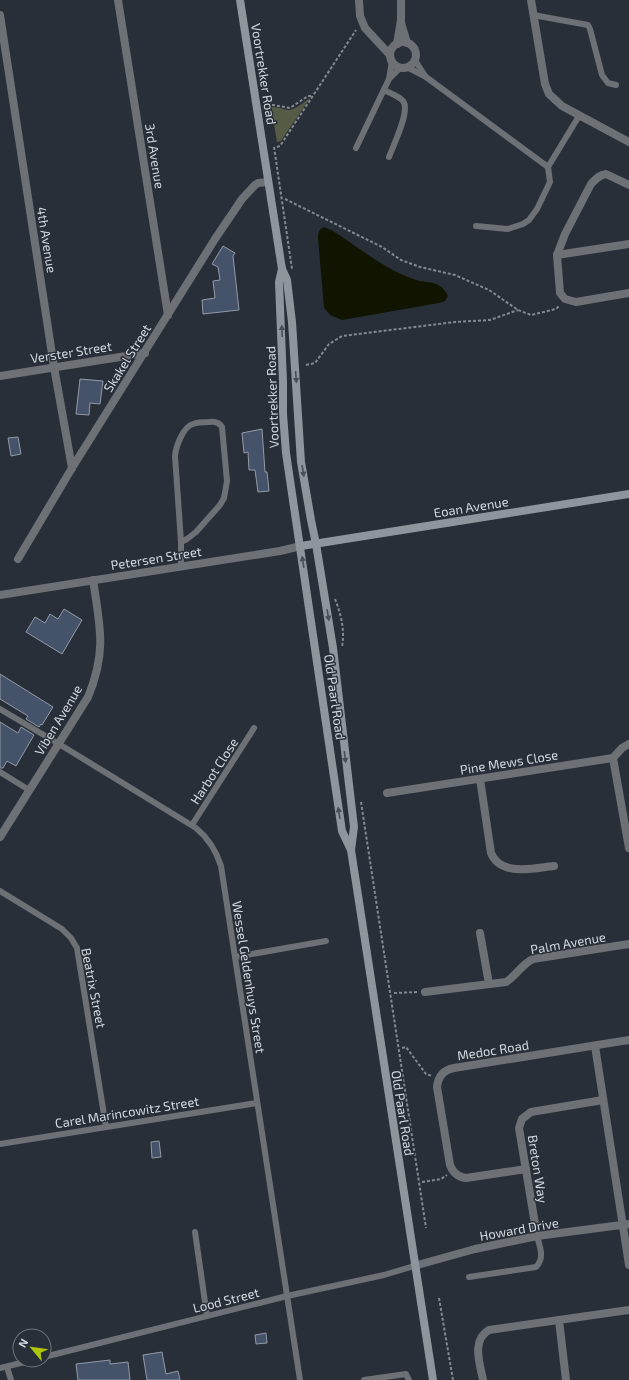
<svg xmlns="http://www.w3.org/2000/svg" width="629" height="1380" viewBox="0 0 629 1380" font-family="'Exo 2',sans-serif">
	<rect width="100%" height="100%" fill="#292f39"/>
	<path fill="#565b45" d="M310 98 281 141 277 142 271 107C276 106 281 109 287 110 294 111 304 102 310 98Z"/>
	<path fill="#111500" d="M324 227 333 231C358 247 387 271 416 280 431 284 440 280 448 296L445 301 439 303 342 320 330 315 324 308 318 238C318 233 319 229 324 227Z"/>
	<g fill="#45536a" stroke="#939aa7">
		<polygon points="223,246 235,253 233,256 239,310 203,314 202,300 215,298 213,281 220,280 218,267 212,264"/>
		<polygon points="80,379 103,381 100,404 90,403 89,415 76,414"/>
		<polygon points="262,429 265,472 267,472 269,491 258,492 255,470 249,470 248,452 244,453 242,433"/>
		<polygon points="18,437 21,454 11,456 8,438"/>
		<polygon points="64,609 82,620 62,654 26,632 35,617 45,623 50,614 58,619"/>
		<polygon points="0,674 53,707 42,725 41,724 39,727 26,719 28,716 0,699"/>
		<polygon points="0,722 18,733 21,727 34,735 16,766 7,761 3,768 0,768"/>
		<polygon points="159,1141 161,1157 152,1158 151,1142"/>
		<polygon points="266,1333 267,1343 256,1344 255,1335"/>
		<polygon points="162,1352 166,1374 178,1371 180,1380 147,1380 143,1355"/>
		<polygon points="110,1360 110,1364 128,1362 130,1380 78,1380 76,1364"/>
	</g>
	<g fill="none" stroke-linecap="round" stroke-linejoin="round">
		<g stroke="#848991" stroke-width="2" stroke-dasharray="3 2" stroke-linecap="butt">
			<polyline points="267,105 273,105 290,108 308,96 313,96"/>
			<polyline points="274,147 292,269"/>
			<polyline points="277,147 280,146 356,30"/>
			<polyline points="285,199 382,247 401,260 420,267 455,275 489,290 518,310 531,315 556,309 559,306"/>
			<polyline points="306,365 315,363 329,344 342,336 455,322 490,320 518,310"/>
			<path d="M335 599C341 614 345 630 342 647"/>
			<polyline points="361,802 426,1228"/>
			<polyline points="394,993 418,992"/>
			<polyline points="402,1048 406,1047 426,1074 432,1076"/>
			<polyline points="422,1182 441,1179 447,1175"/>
			<polyline points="439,1298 453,1380"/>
		</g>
		<g stroke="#6d7075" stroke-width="6">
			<polyline points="533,15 588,25 590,29 602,75 608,83 616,85"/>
			<polyline points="415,60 425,76"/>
			<polyline points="407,67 426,77 548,167"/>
			<polyline points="389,79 392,61"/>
			<path d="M384 90C390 93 399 96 403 101 411 110 393 146 389 157"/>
			<polyline points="356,148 389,79 400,68"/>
			<polyline points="476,226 508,229 523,224 529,220 537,209 550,182 548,167 579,116"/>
			<path d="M181 542 175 456C176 446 183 427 193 424 198 422 204 422 209 422 215 421 219 422 222 427L227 481 224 498 220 505 196 532 187 539 181 542V566"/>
			<path d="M0 709 59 744 196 828C208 838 216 850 221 866L300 1380"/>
			<polyline points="0,772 29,790"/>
			<polyline points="192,825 254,728"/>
			<polyline points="0,891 62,929 71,938 77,948 106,1127"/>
			<polyline points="235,957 326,941"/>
			<polyline points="0,1144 257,1103"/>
			<polyline points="195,1232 207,1316"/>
			<path d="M469 1277 536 1267C545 1258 540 1247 537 1236"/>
			<polyline points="44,1357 287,1296 384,1275 414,1266"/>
			<polyline points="7,1367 11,1380"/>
			<polyline points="0,1368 33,1360"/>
			<polyline points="364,1380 406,1374 409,1380"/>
		</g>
		<g stroke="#6d7075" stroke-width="8">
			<polyline points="118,0 168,315"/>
			<polyline points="359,0 360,16 365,28 390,55"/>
			<polyline points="531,0 545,84 549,94 562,106 629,142"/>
			<polyline points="0,15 54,367 72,468"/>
			<polyline points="401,23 407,43"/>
			<circle cx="403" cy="55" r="13"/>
			<polyline points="397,44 401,20 401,0"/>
			<path d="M629 185 606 174C599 175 596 179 591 184L565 234 557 255 560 293 565 299 576 302 629 293"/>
			<polyline points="557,255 629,244"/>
			<polyline points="0,376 145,353"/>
			<polyline points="18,559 72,468 215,239 242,199 255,185 258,183 268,182"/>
			<polyline points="0,595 280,551 301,546"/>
			<polyline points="613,758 629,848"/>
			<path d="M480 779 491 853C501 877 534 868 554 866"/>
			<polyline points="387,793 613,758 622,748 629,744"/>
			<path d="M0 837 88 697C107 652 100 626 93 580"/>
			<polyline points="480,933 489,984"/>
			<path d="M425 992 506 982C516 976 522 964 533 959L629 944"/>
			<polyline points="595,1046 629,1265"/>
			<path d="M526 1169 466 1178C458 1177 453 1173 450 1165L437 1087C438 1077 443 1070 454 1068L629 1040"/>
			<polyline points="537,1236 519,1128 522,1119 531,1112 603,1100"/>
			<polyline points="414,1266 475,1249 537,1236 629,1224"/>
			<polyline points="559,1320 566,1380"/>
			<path d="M483 1380C480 1364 471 1340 489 1330L629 1310"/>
		</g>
		<g stroke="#8f959d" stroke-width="8">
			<polyline points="240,0 282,269 287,280 292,322 301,462 311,520 316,544 333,648 354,827 351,850 433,1380"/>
			<polyline points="282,269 279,282 283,382 283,414 286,453 342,831 351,850"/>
			<polyline points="301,546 629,494"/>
		</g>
	</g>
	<defs><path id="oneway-solid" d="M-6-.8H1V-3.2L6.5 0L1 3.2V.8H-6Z"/></defs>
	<g fill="#484e57">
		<use href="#oneway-solid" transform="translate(282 331) rotate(-92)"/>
		<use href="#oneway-solid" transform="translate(296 377) rotate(86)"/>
		<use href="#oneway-solid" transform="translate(303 471) rotate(81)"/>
		<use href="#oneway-solid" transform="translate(303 562) rotate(-99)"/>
		<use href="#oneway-solid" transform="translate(328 615) rotate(81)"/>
		<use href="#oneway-solid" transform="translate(345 757) rotate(83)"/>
		<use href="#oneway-solid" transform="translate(339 813) rotate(-99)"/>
	</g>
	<g text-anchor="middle" stroke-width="3" stroke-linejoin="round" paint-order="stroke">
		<g font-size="13" fill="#d4d8df" stroke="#292f39">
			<text transform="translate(264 74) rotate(81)" y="5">Voortrekker Road</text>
			<text transform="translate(155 156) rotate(81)" y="5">3rd Avenue</text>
			<text transform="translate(47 240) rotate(81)" y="5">4th Avenue</text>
			<text transform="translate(71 352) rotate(-9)" y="5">Verster Street</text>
			<text transform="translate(127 358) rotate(-58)" y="5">Skakel Street</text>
			<text transform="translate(272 397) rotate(-92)" y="5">Voortrekker Road</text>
			<text transform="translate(471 507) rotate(-9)" y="5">Eoan Avenue</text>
			<text transform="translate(156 558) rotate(-9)" y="5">Petersen Street</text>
			<text transform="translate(335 697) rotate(82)" y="5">Old Paarl Road</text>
			<text transform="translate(58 720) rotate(-59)" y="5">Viben Avenue</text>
			<text transform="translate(509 762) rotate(-9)" y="5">Pine Mews Close</text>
			<text transform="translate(214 771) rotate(-57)" y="5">Harbot Close</text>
			<text transform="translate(568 943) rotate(-10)" y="5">Palm Avenue</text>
			<text transform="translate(249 977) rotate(81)" y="5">Wessel Geldenhuys Street</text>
			<text transform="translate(94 988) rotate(79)" y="5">Beatrix Street</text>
			<text transform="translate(493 1050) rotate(-9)" y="5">Medoc Road</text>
			<text transform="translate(127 1112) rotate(-9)" y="5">Carel Marincowitz Street</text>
			<text transform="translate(403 1113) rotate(81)" y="5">Old Paarl Road</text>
			<text transform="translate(538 1169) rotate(81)" y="5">Breton Way</text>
			<text transform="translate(519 1229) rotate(-10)" y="5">Howard Drive</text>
			<text transform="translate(226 1300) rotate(-14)" y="5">Lood Street</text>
		</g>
	</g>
	<g transform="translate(32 1348) rotate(299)"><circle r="19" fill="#292f39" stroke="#6d737b"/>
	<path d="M0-3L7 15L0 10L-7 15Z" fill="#aec60b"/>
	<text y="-6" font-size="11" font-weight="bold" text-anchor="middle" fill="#d4d8df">N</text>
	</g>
</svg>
